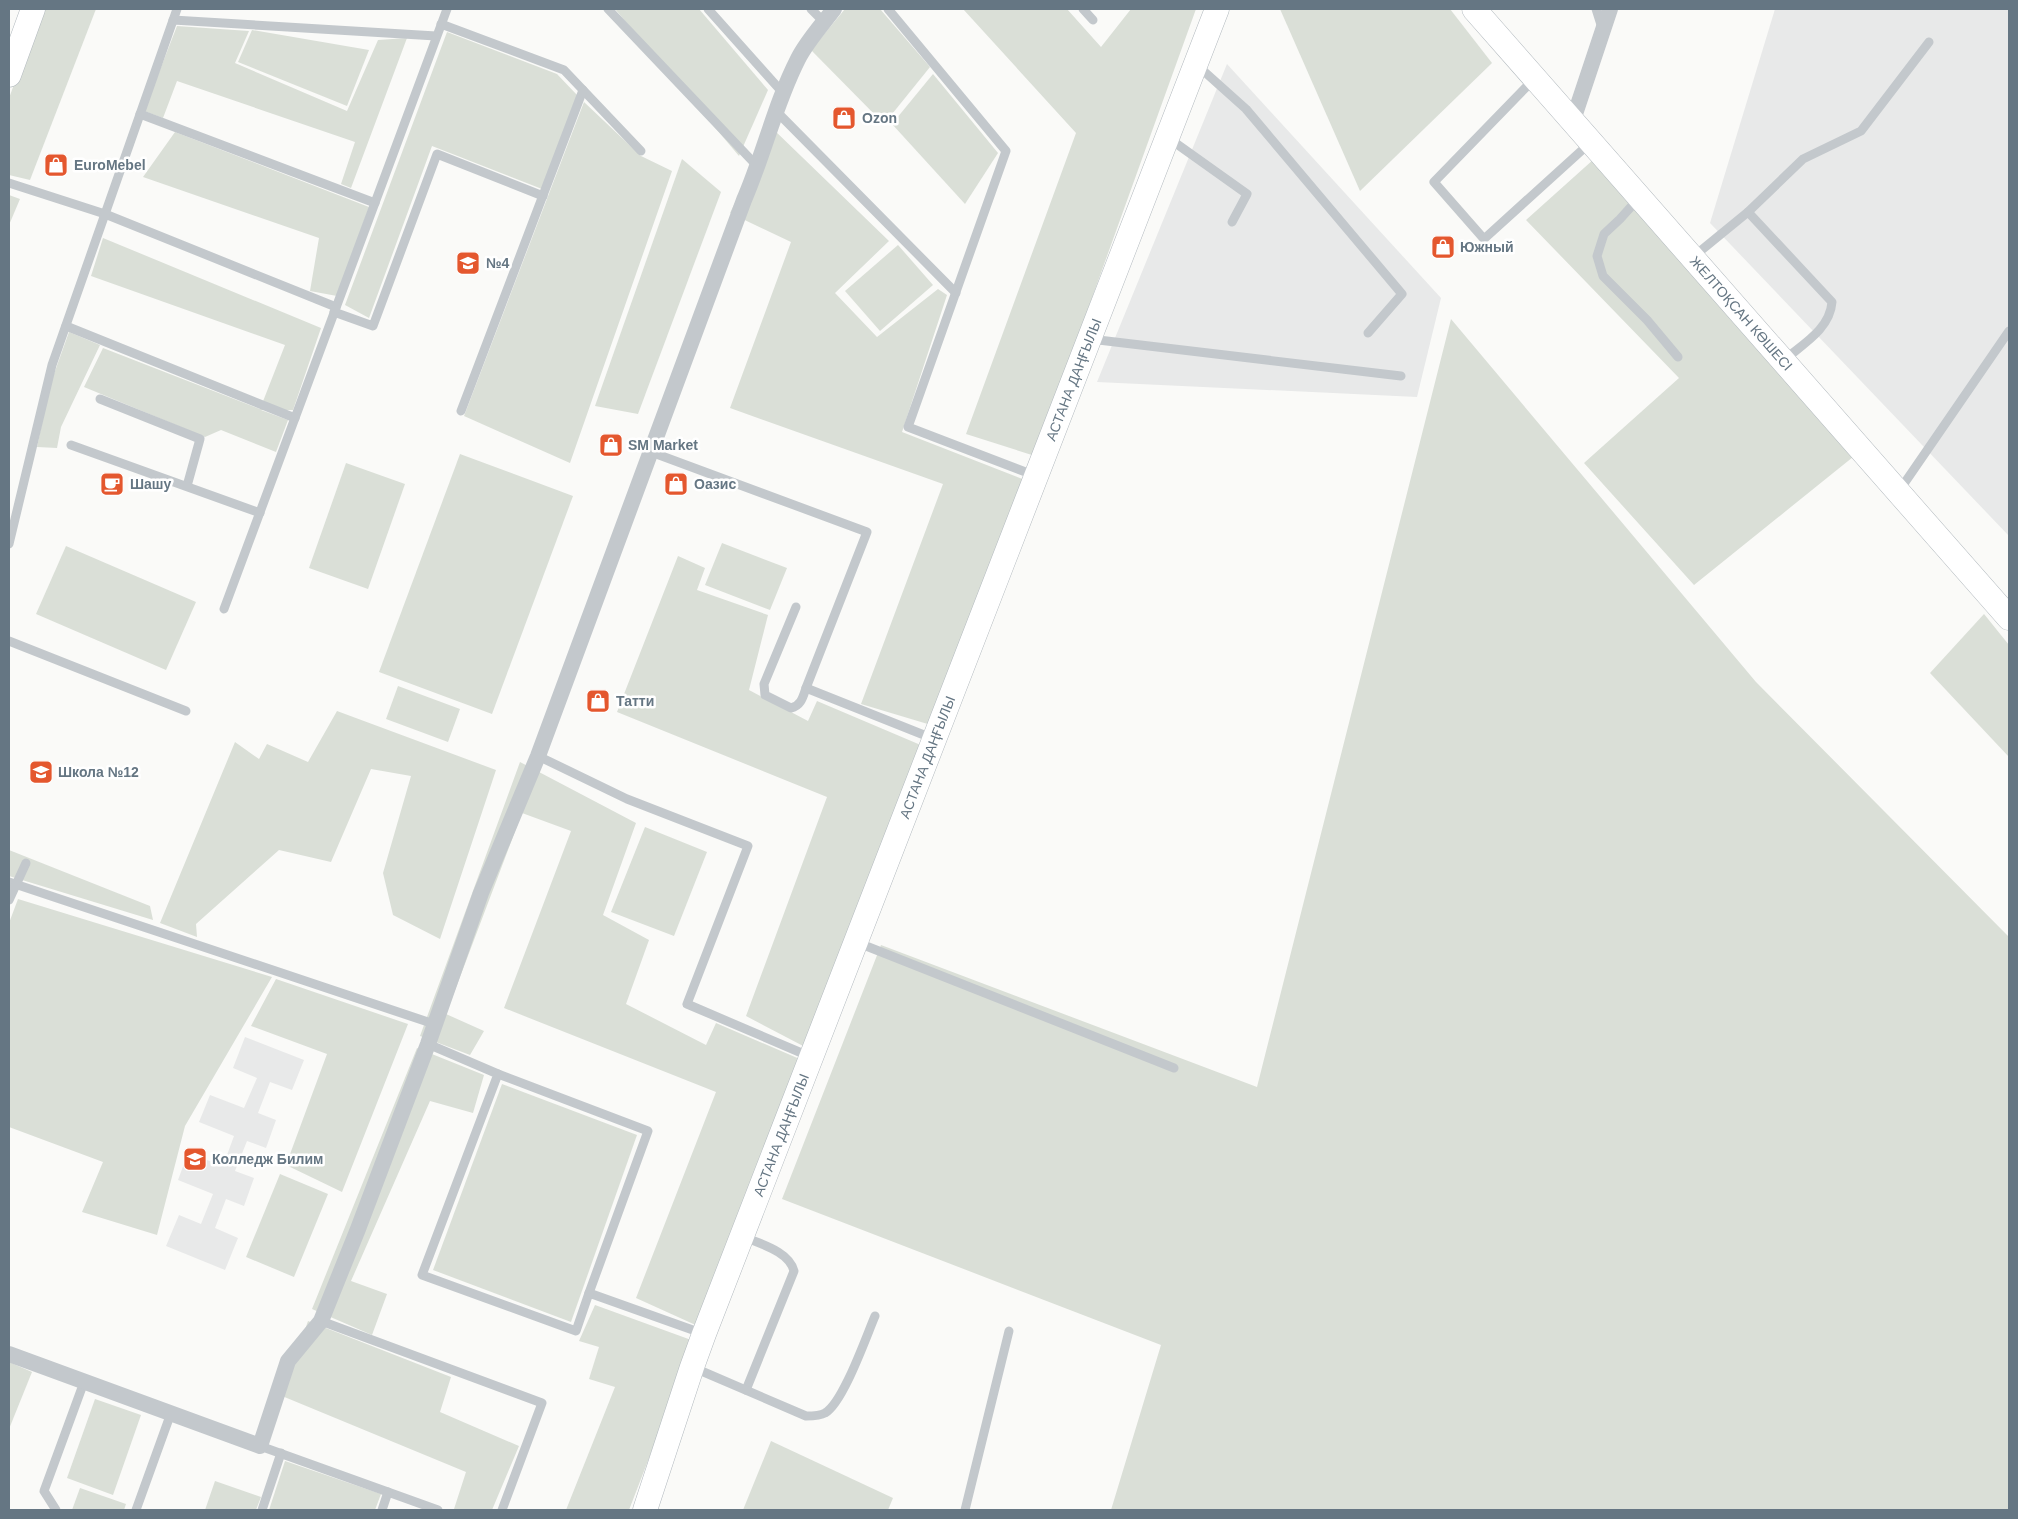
<svg xmlns="http://www.w3.org/2000/svg" width="2018" height="1519" viewBox="0 0 2018 1519" font-family="Arial,sans-serif">
	<rect width="100%" height="100%" fill="#fafaf8"/>
	<g fill="#e8e9e9">
		<polygon points="1775,9 2009,9 2009,536 1710,223"/>
		<polygon points="1227,64 1441,298 1417,397 1097,382"/>
		<polygon points="245,1037 304,1060 292,1090 270,1082 258,1113 276,1120 266,1148 247,1141 235,1171 254,1178 244,1206 226,1199 215,1228 238,1238 225,1270 166,1246 179,1215 201,1224 213,1194 178,1180 188,1153 223,1166 234,1136 199,1122 210,1095 244,1108 257,1078 233,1068"/>
	</g>
	<g fill="#dadfd7">
		<polygon points="42,9 96,9 30,180 9,175 9,98"/>
		<polygon points="615,9 699,9 768,90 739,156"/>
		<polygon points="845,9 880,9 930,67 884,124 811,50"/>
		<polygon points="963,9 1067,9 1101,47 1131,9 1196,9 1035,456 966,434 1076,133"/>
		<polygon points="1280,9 1450,9 1492,63 1360,191"/>
		<polygon points="177,26 249,31 235,63 347,111 378,40 407,38 351,188 341,184 355,142 177,81 163,118 144,111"/>
		<polygon points="252,30 369,50 347,106 238,62"/>
		<polygon points="447,32 557,74 577,95 542,189 432,146 369,318 345,305"/>
		<polygon points="933,74 998,153 965,204 892,124"/>
		<polygon points="584,102 641,156 672,171 570,463 464,416"/>
		<polygon points="772,128 889,241 835,293 877,337 938,289 947,295 902,432 1025,480 931,725 861,704 943,484 730,408 791,242 730,213"/>
		<polygon points="175,132 369,207 337,296 310,291 319,238 143,177"/>
		<polygon points="682,159 721,192 638,414 595,406"/>
		<polygon points="1594,159 1853,457 1694,585 1584,463 1679,378 1526,220"/>
		<polygon points="9,195 20,199 9,225"/>
		<polygon points="103,238 321,328 293,410 261,410 288,420 276,452 221,430 205,437 84,387 103,348 260,409 285,345 91,276"/>
		<polygon points="898,245 933,285 880,331 845,291"/>
		<polygon points="1451,319 1756,682 2009,937 2009,1510 1111,1510 1161,1345 782,1199 881,945 1257,1087"/>
		<polygon points="69,332 100,345 61,427 57,448 37,447 50,385"/>
		<polygon points="460,454 573,496 492,714 379,672"/>
		<polygon points="346,463 405,484 368,589 309,568"/>
		<polygon points="722,543 787,568 770,610 705,585"/>
		<polygon points="66,546 196,602 166,670 36,614"/>
		<polygon points="678,556 705,568 697,590 768,615 749,690 808,721 817,701 923,746 807,1048 746,1016 827,797 617,712"/>
		<polygon points="1984,614 2009,645 2009,757 1930,673"/>
		<polygon points="398,686 460,709 448,742 386,719"/>
		<polygon points="337,711 496,770 440,939 393,915 383,873 411,776 371,769 331,862 279,850 196,924 197,937 160,923 235,742 259,759 267,744 308,762"/>
		<polygon points="520,762 636,823 603,915 649,940 626,1004 706,1045 716,1023 802,1060 700,1327 636,1298 716,1092 504,1008 571,831 522,813 446,1014 484,1031 470,1055 420,1036"/>
		<polygon points="645,827 707,852 674,936 611,912"/>
		<polygon points="9,850 150,906 153,920 9,876"/>
		<polygon points="18,899 272,977 185,1126 157,1235 82,1212 103,1162 9,1127 9,923"/>
		<polygon points="276,979 408,1024 342,1192 286,1165 327,1054 251,1026"/>
		<polygon points="417,1048 484,1075 473,1113 430,1101 351,1281 387,1294 372,1335 312,1309"/>
		<polygon points="502,1084 637,1135 571,1322 433,1270"/>
		<polygon points="280,1174 328,1194 294,1277 246,1257"/>
		<polygon points="595,1305 694,1341 629,1510 566,1510 615,1387 589,1379 599,1347 579,1341"/>
		<polygon points="308,1321 451,1377 440,1412 519,1446 492,1510 454,1509 466,1472 282,1396"/>
		<polygon points="9,1362 32,1372 9,1429"/>
		<polygon points="95,1399 141,1415 113,1495 67,1478"/>
		<polygon points="771,1441 893,1498 888,1510 743,1510"/>
		<polygon points="285,1461 381,1494 375,1510 269,1510"/>
		<polygon points="215,1481 261,1497 256,1510 205,1510"/>
		<polygon points="80,1488 126,1504 124,1510 72,1510"/>
	</g>
	<g fill="none" stroke-linecap="round" stroke-linejoin="round">
		<g stroke="#b3babf" stroke-width="25">
			<g id="secondary">
				<path id="s1" d="M1474 9 2009 618"/>
				<polyline points="9,75 33,9"/>
				<path id="s2" d="M645 1510 692 1367 704 1334 1217 9"/>
			</g>
		</g>
		<g stroke="#c3c8cc" stroke-width="9">
			<polyline points="608,9 758,167"/>
			<polyline points="708,9 783,93"/>
			<polyline points="811,9 824,22"/>
			<polyline points="888,9 1006,151 908,427 1036,476"/>
			<polyline points="1083,9 1093,20"/>
			<polyline points="1596,9 1602,28"/>
			<polyline points="173,20 436,36"/>
			<polyline points="441,24 564,70 641,151"/>
			<polyline points="1198,66 1246,109 1402,294 1368,333"/>
			<polyline points="1535,78 1434,182 1484,239 1591,142"/>
			<polyline points="776,111 956,293"/>
			<polyline points="140,114 375,203"/>
			<polyline points="1167,137 1247,194 1232,222"/>
			<polyline points="9,183 105,214 336,307"/>
			<polyline points="1638,199 1620,219 1604,234 1597,256 1603,276 1647,320 1678,357"/>
			<path d="M1748 212 1832 302C1830 329 1803 344 1784 360"/>
			<polyline points="1693,257 1748,212 1803,159 1861,131 1929,42"/>
			<polyline points="334,312 373,326 437,154 543,196"/>
			<polyline points="66,326 295,418"/>
			<polyline points="1090,339 1401,376"/>
			<polyline points="100,399 200,439 187,486"/>
			<polyline points="461,411 583,90"/>
			<polyline points="71,445 260,513"/>
			<polyline points="651,452 867,532 806,688 934,739"/>
			<polyline points="1899,491 2009,331"/>
			<polyline points="9,544 52,365 177,9"/>
			<path d="M796 607 764 684 765 695 791 708C801 706 803 697 806 688"/>
			<polyline points="224,609 447,9"/>
			<polyline points="9,641 186,711"/>
			<polyline points="538,756 627,799 748,846 687,1004 811,1057"/>
			<polyline points="9,882 434,1024"/>
			<polyline points="9,900 26,863"/>
			<polyline points="856,942 1174,1068"/>
			<polyline points="428,1044 498,1074 422,1275 576,1331 589,1293 704,1334"/>
			<polyline points="498,1074 648,1131 589,1293"/>
			<path d="M742 1236C760 1244 789 1251 794 1271L746 1390"/>
			<polyline points="321,1321 542,1403 502,1510"/>
			<path d="M692 1367 806 1416C812 1416 820 1416 825 1413 843 1403 866 1337 875 1316"/>
			<polyline points="260,1446 438,1510"/>
			<polyline points="56,1510 44,1491 84,1382"/>
			<polyline points="136,1510 171,1413"/>
			<polyline points="262,1510 281,1453"/>
			<polyline points="382,1510 388,1492"/>
			<polyline points="965,1510 1009,1331"/>
		</g>
		<g stroke="#c3c8cc" stroke-width="16">
			<polyline points="1573,120 1610,9"/>
			<path d="M9 1354 260 1446 288 1361 321 1321 358 1229 428 1044 481 893 538 756 744 200C764 154 775 104 798 59 807 41 822 25 834 9"/>
		</g>
		<use href="#secondary" stroke="#fff" stroke-width="24"/>
	</g>
	<defs>
		<g id="shop-square" transform="scale(1.25)"><rect x="-9" y="-9" width="18" height="18" rx="4" fill="#e4572e" stroke="#fff"/><path d="M-5-2.5h2.3a2.7 3.5 0 0 1 5.4 0H5L5.5 6h-11ZM-1.5-2.5h3a1.5 2.3 0 0 0-3 0Z" fill="#fff"/></g>
		<g id="school-square" transform="scale(1.25)"><rect x="-9" y="-9" width="18" height="18" rx="4" fill="#e4572e" stroke="#fff"/><path d="M0-5L7-2L0 1L-7-2ZM-4 1L0 2.5L4 1V4Q0 6-4 4Z" fill="#fff"/></g>
		<g id="cafe-square" transform="scale(1.25)"><rect x="-9" y="-9" width="18" height="18" rx="4" fill="#e4572e" stroke="#fff"/><path d="M-5.5-4.5H6V0H3Q3 3.5 0 3.5H-2.5Q-5.5 3.5-5.5 0ZM3-3.2v2h1.7v-2ZM-6 4.5H4V6H-6Z" fill="#fff"/></g>
		<g id="university-square" transform="scale(1.25)"><rect x="-9" y="-9" width="18" height="18" rx="4" fill="#e4572e" stroke="#fff"/><path d="M0-5L7-2L0 1L-7-2ZM-4 1L0 2.5L4 1V4Q0 6-4 4Z" fill="#fff"/></g>
	</defs>
	<g fill-rule="evenodd">
		<use href="#shop-square" x="844" y="118"/>
		<use href="#shop-square" x="56" y="165"/>
		<use href="#shop-square" x="1443" y="247"/>
		<use href="#school-square" x="468" y="263"/>
		<use href="#shop-square" x="611" y="445"/>
		<use href="#cafe-square" x="112" y="484"/>
		<use href="#shop-square" x="676" y="484"/>
		<use href="#shop-square" x="598" y="701"/>
		<use href="#school-square" x="41" y="772"/>
		<use href="#university-square" x="195" y="1159"/>
	</g>
	<g text-anchor="middle" stroke-width="5" stroke-linejoin="round" paint-order="stroke">
		<g font-size="14" font-weight="bold" fill="#657683" stroke="#fff" text-anchor="start">
			<text x="862" y="123">Ozon</text>
			<text x="74" y="170">EuroMebel</text>
			<text x="1460" y="252">Южный</text>
			<text x="486" y="268">№4</text>
			<text x="628" y="450">SM Market</text>
			<text x="130" y="489">Шашу</text>
			<text x="694" y="489">Оазис</text>
			<text x="616" y="706">Татти</text>
			<text x="58" y="777">Школа №12</text>
			<text x="212" y="1164">Колледж Билим</text>
		</g>
		<g font-size="14" fill="#657683" stroke="#fff">
			<text dy="5" stroke="none"><textPath href="#s1" startOffset="405">ЖЕЛТОҚСАН КӨШЕСІ</textPath></text>
			<text dy="5" stroke="none"><textPath href="#s2" startOffset="1209">АСТАНА ДАҢҒЫЛЫ</textPath></text>
			<text dy="5" stroke="none"><textPath href="#s2" startOffset="804">АСТАНА ДАҢҒЫЛЫ</textPath></text>
			<text dy="5" stroke="none"><textPath href="#s2" startOffset="399">АСТАНА ДАҢҒЫЛЫ</textPath></text>
		</g>
	</g>
	<rect width="2018" height="1519" fill="none" stroke="#657683" stroke-width="20"/>
</svg>
